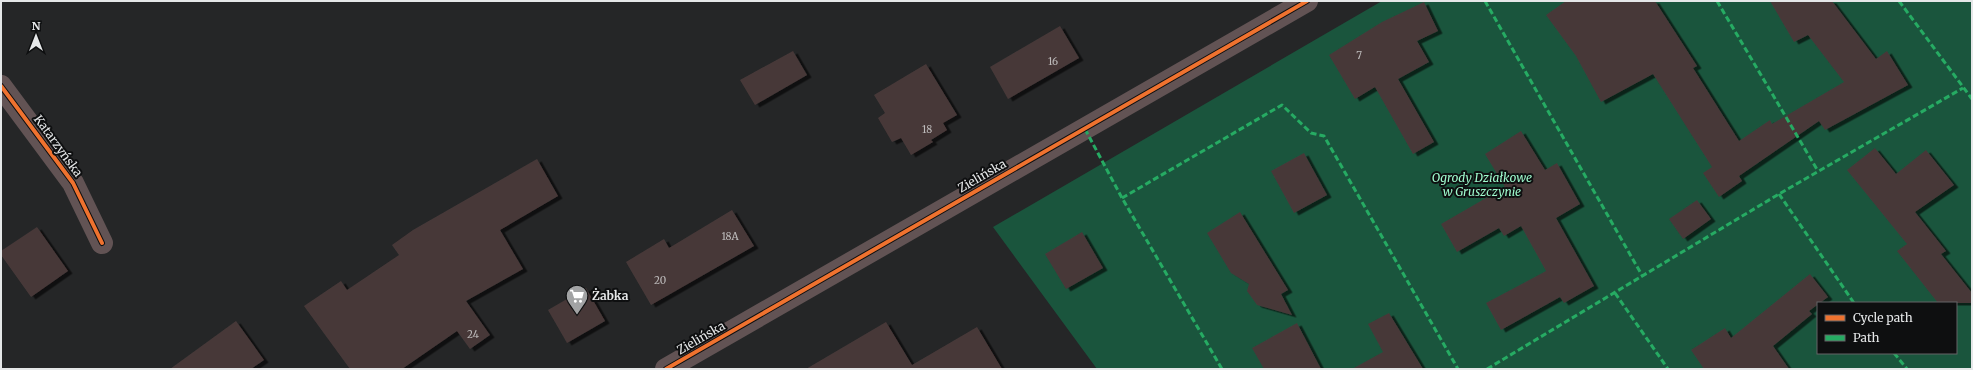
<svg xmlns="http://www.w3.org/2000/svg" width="1973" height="370" viewBox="0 0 1973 370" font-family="Merriweather,serif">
	<defs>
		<filter id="shadow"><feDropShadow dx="4.5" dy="2.5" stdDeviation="0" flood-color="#0009"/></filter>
	</defs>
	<rect width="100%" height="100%" fill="#252627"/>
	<path fill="#1a553d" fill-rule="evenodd" d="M1382 1H1972V369H1097L993 227ZM1818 303H1956V353H1818Z"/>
	<g fill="#473939" filter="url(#shadow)">
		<polygon points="1566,1 1655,1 1697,66 1693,68 1739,141 1770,120 1772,124 1844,82 1808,35 1794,42 1770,1 1832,1 1876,59 1887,51 1908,85 1825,130 1819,121 1739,176 1742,181 1719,197 1703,173 1712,167 1653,74 1601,102 1576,56 1546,15"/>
		<polygon points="1424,2 1438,31 1417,41 1429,62 1398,79 1434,142 1413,154 1375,87 1355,99 1329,55 1382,22"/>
		<polygon points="1060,26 1079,58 1008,99 990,67"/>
		<polygon points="793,51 807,75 755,105 740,80"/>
		<polygon points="926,64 957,115 943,123 947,130 931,140 933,142 911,155 901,138 892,142 878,118 885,113 874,95"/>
		<polygon points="1521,131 1545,170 1557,163 1580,204 1556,218 1594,286 1564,303 1560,297 1501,330 1486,303 1546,271 1521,226 1504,236 1499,228 1457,252 1441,224 1505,187 1485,154"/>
		<polygon points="1875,148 1896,174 1926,150 1954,185 1915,212 1946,251 1941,254 1972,293 1972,303 1938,303 1897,251 1907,244 1847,170"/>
		<polygon points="1304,153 1327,195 1294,213 1271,171"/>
		<polygon points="537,159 558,196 500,230 523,269 466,301 490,335 470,349 457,331 402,369 350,369 304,306 341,281 347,290 399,255 392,245 413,230"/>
		<polygon points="1697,200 1711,219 1683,239 1669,219"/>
		<polygon points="732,210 754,246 651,305 626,262 664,239 669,248"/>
		<polygon points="1240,212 1288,290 1281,294 1292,315 1257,305 1247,291 1249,284 1231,273 1207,233"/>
		<polygon points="37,227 68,271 31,297 1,255 1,251"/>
		<polygon points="1082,232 1103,268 1066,289 1045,254"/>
		<polygon points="1810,274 1828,297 1809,311 1812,314 1773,346 1789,369 1704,369 1691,350 1725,328 1731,338"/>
		<polygon points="586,288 605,321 567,343 548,310"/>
		<polygon points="1389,313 1423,369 1352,369 1383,352 1368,324"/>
		<polygon points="236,321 264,360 251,369 170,369"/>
		<polygon points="886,322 912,365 977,327 1002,369 806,369"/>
		<polygon points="1297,323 1321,369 1264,369 1252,348"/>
	</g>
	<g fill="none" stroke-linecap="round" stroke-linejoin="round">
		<g stroke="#625354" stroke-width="22">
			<polyline points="1,86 73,183 102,243"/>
			<polyline points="666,369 1307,1"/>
		</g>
		<g stroke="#26ab63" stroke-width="3" stroke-dasharray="6 3" stroke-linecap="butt">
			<polyline points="1485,1 1643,277"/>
			<polyline points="1717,1 1818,171"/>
			<polyline points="1899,1 1972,99"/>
			<polyline points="1085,129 1122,198 1222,369"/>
			<polyline points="1779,194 1854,303"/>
			<polyline points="1122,198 1282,105 1311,133 1324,136 1458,369"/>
			<polyline points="1615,293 1668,369"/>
			<polyline points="1894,353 1907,369"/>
			<polyline points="1487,369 1779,194 1963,88"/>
		</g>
		<g stroke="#0e0f10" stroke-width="6">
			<g id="cycleway">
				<polyline points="1,86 73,183 102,243"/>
				<polyline points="666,369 1307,1"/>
			</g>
		</g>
		<use href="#cycleway" stroke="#ef722f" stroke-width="4"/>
	</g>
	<defs>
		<g id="supermarket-pin" transform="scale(1.15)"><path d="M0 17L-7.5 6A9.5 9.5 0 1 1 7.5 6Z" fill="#a2a3a4" stroke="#0e0f10"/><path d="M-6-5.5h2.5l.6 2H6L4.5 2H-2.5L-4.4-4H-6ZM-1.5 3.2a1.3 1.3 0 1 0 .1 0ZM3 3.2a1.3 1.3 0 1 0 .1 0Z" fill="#fff"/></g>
	</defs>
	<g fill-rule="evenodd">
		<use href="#supermarket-pin" x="577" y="296"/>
	</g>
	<g text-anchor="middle" stroke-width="4" stroke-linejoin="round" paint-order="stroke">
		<g font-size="10" fill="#bebcbc">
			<text x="1359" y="59">7</text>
			<text x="1053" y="65">16</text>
			<text x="927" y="133">18</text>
			<text x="730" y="240">18A</text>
			<text x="660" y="284">20</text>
			<text x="473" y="338">24</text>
		</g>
		<g font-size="12" fill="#e5e7e8" stroke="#0e0f10">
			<text transform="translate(58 146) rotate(54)" y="4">Katarzyńska</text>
			<text transform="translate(982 176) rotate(-30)" y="4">Zielińska</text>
			<text transform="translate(701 338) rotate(-30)" y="4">Zielińska</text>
		</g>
		<g font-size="12" font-style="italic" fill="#9efacd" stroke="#0e0f10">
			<text x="1482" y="182">Ogrody Działkowe<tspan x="1482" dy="14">w Gruszczynie</tspan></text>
		</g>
		<g font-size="12" font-weight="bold" fill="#e5e7e8" stroke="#0e0f10" text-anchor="start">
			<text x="592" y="300">Żabka</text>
		</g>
	</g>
	<rect width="1973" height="370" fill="none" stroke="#e5e7e8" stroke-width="4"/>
	<rect x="1817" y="302" width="140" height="52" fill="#0e0f10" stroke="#646566"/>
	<rect x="1825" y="315" width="20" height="6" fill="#ef722f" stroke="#646566"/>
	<text x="1853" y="322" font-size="12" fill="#e5e7e8">Cycle path</text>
	<rect x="1825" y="335" width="20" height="6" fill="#26ab63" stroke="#646566"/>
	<text x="1853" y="342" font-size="12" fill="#e5e7e8">Path</text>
	<g transform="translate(36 36)" stroke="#0e0f10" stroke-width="3" paint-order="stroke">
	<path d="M0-3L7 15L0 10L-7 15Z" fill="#e5e7e8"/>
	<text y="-6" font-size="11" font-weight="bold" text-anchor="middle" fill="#e5e7e8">N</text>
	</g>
</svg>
